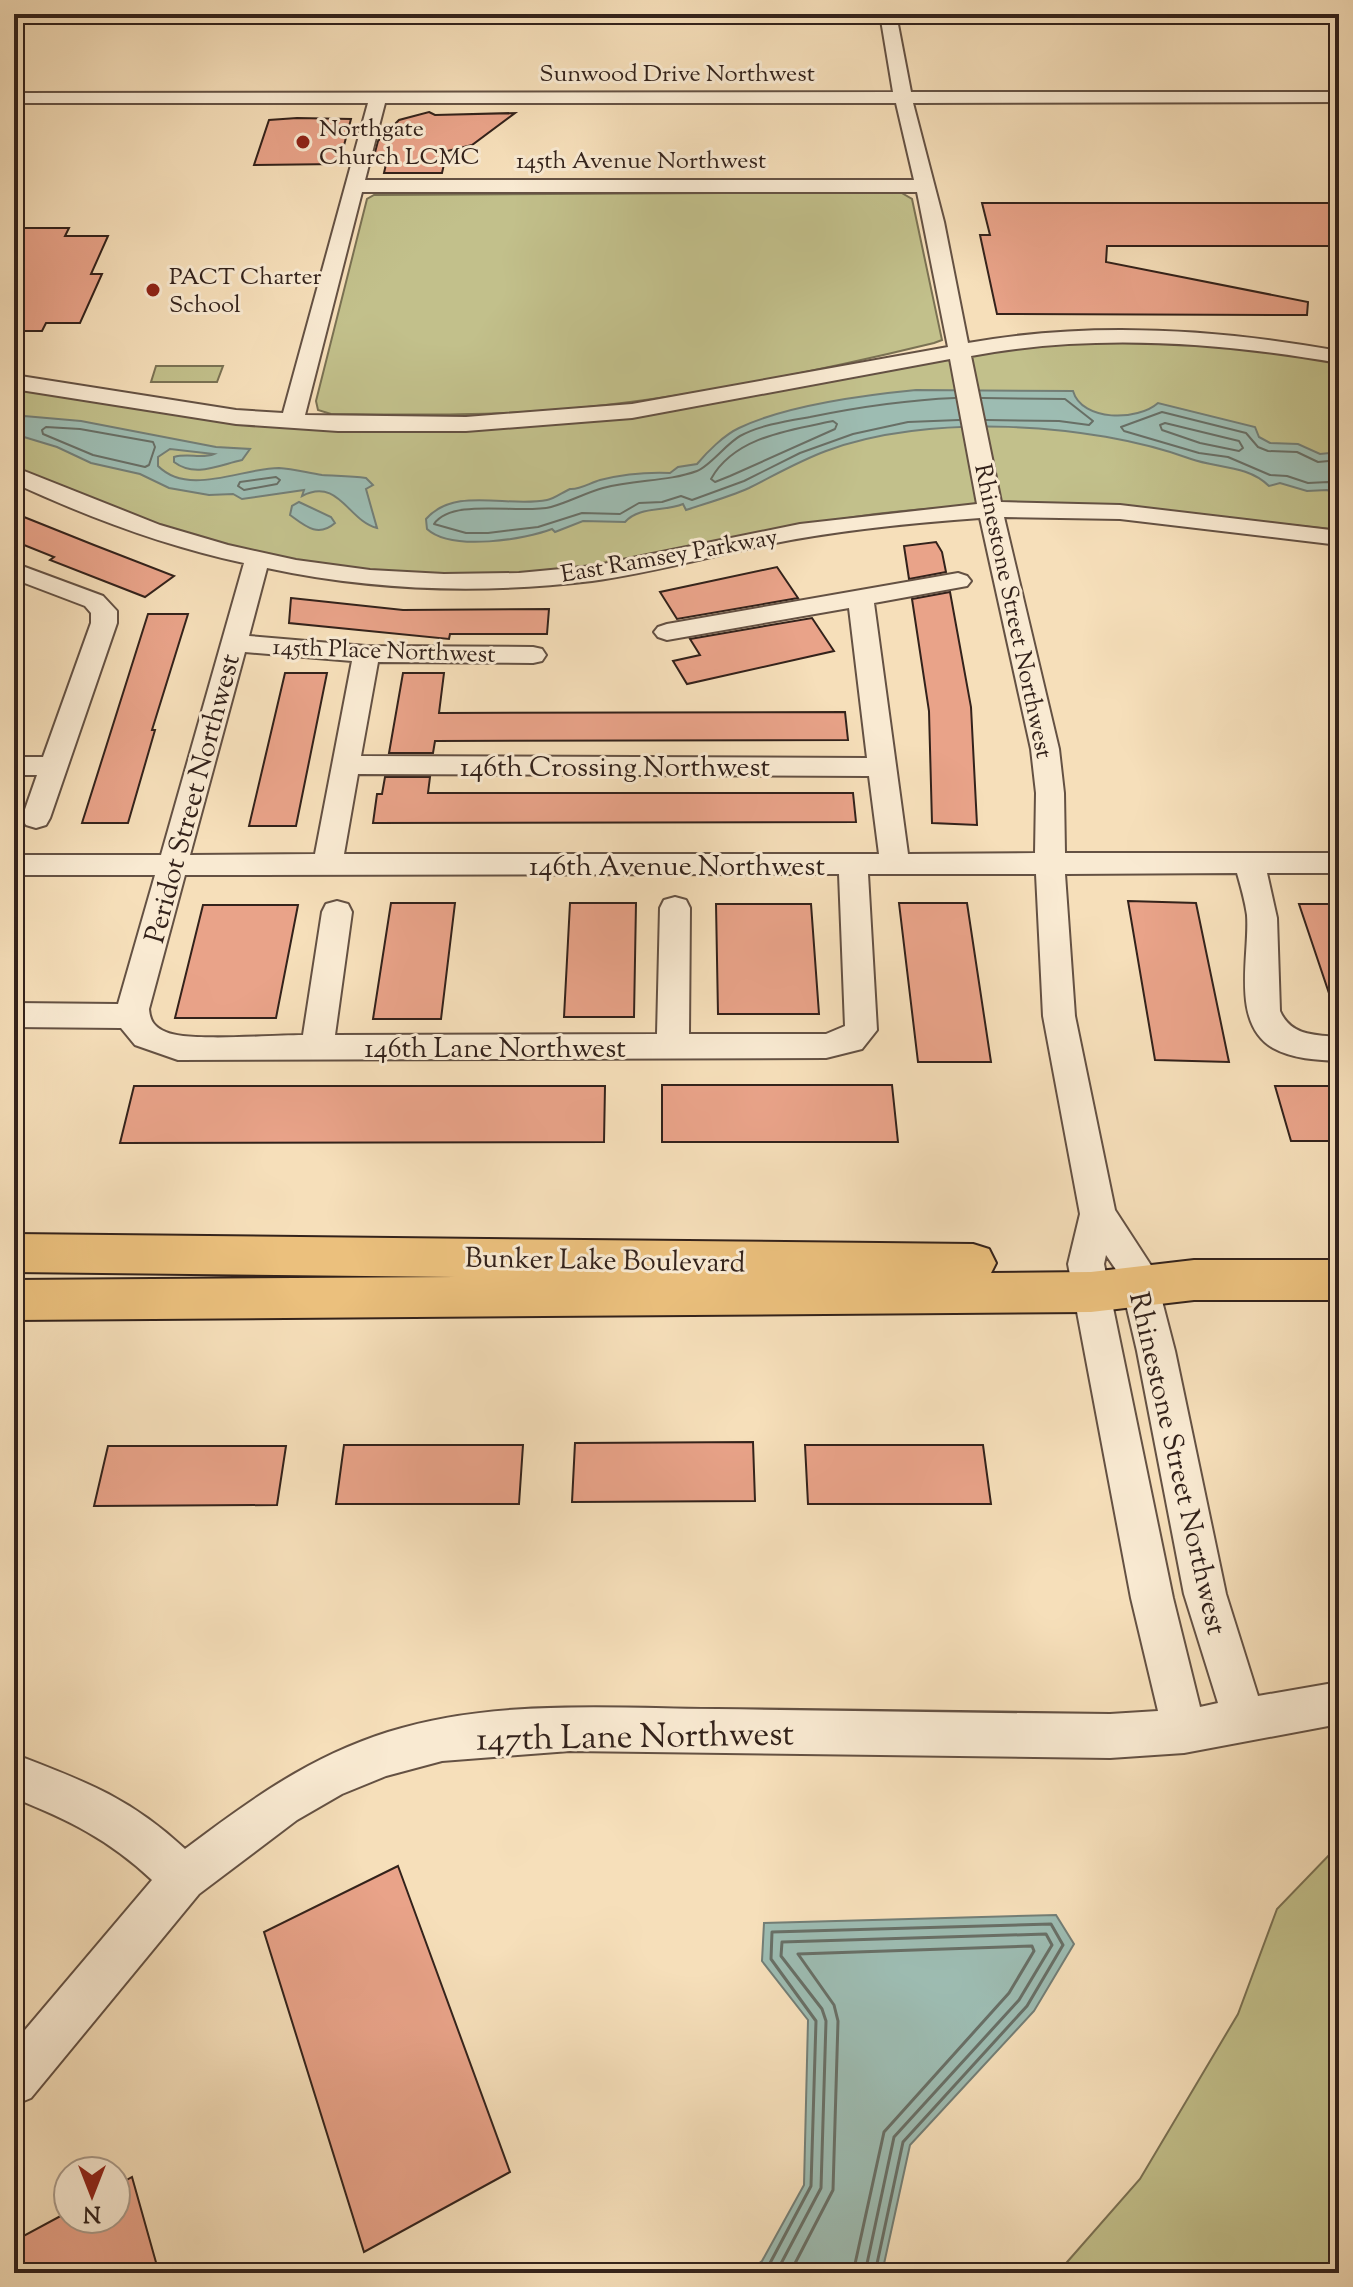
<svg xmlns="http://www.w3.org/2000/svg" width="1353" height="2287" viewBox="0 0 1353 2287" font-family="'Sorts Mill Goudy',serif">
	<rect width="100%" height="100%" fill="#f6dfba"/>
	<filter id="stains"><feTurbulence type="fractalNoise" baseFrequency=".0025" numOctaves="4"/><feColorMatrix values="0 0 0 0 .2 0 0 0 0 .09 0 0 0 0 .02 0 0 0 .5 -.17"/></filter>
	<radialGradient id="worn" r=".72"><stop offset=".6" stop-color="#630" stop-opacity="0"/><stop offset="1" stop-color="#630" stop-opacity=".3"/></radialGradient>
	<g fill="#c2c08b" stroke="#7a7153" stroke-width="2">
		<path d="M900 192 912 199 942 340 934 343C819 371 704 395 587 407 502 416 416 415 331 414L318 410 316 401 367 199 374 195Z"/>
		<path d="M1131 341 1193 342 1339 361V530C1206 515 1075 500 941 508 829 514 723 544 614 562 470 586 310 577 172 530 118 511 66 488 14 468V388L299 426 683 408 994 351 1064 343Z"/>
		<polygon points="156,366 223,366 217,382 151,382"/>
		<polygon points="1332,1852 1339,1852 1339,2273 1061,2273 1061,2269 1140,2179 1238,2014 1277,1909"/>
	</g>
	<g fill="#9dbcb2" stroke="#737e76" stroke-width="2">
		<path d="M916 390 1073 391C1082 422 1138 421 1158 403L1255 427 1259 437 1270 443 1298 444 1320 454 1339 452V495L1327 490 1307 491 1280 483 1269 486C1248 465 1216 468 1191 459 1090 422 927 413 826 451 799 461 775 475 749 488 729 497 707 503 686 510L683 504C664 512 639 506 625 522L583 521 555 532 552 529C526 539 452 552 427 529L426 519C455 486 508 508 547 500 554 499 563 492 570 489 579 490 590 483 600 480 624 474 646 472 670 473L678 467 697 464C707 452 724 435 739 428 785 406 865 395 916 390Z"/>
		<path d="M24 416 81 421 216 447 250 449 242 460C219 465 195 478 174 462V457C188 453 202 459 214 454L170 449 158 457V466C189 497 242 468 279 468 294 469 308 473 322 475 337 476 351 476 366 478L373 485 366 489 377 528C348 521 339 477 302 496L304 490 242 499 233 494 209 495 169 488 140 474 91 463 57 447 14 434 16 420Z"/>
		<path d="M299 502 331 517 335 523C318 538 305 526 290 515L292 506Z"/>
		<polygon points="1056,1915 1074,1944 1034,2011 910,2145 882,2273 746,2273 762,2261 804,2185 808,2020 762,1961 764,1923"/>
	</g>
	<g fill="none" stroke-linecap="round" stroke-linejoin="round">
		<g stroke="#686f66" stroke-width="2">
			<path d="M955 398C905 400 859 407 810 417 787 421 760 425 740 436 726 444 710 466 697 471 667 482 635 479 603 488 585 493 569 502 551 507 521 515 453 497 434 524L466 533H488L538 527 582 513 620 514 639 503 662 502 681 496 692 500 744 481 800 453 853 434 908 422 959 420"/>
			<polyline points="982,398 1065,399 1093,421 1089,425 1059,421 986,420"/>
			<path d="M833 421 837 424 835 429 730 476 715 482 711 479C734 437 790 430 833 421Z"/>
			<polygon points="1165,423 1239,441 1243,448 1239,451 1200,443 1162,430 1160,425"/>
			<polygon points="46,427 80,429 153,442 155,447 149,465 145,467 93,455 43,434 42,430"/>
			<polyline points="1339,460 1318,462 1297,452 1268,451 1258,447 1246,433 1162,412 1121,427 1124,431 1199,453 1228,457 1270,475 1287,476 1308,483 1328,482 1339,487"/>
			<polygon points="276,477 280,480 277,484 244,490 238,486 240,482"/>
		</g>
		<g stroke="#686f66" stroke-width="3">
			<polyline points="760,2273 769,2265 811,2186 816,2021 771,1959 772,1932 1051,1924 1063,1945 1027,2006 903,2142 875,2273"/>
			<polyline points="776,2273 821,2188 826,2021 822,2009 781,1956 782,1942 1046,1934 1052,1945 1019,2000 894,2137 865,2273"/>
			<polyline points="790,2273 833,2190 838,2021 834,2005 798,1954 1032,1946 1034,1951 1009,1993 884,2132 853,2273"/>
		</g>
	</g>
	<g fill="#e9a389" stroke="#33221b" stroke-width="2">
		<polygon points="429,112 435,115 515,113 472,145 447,151 442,173 384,173 386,164 372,164 378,141 399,120"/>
		<polygon points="297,118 351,119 339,164 254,165 269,120"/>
		<polygon points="982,203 1339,203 1339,246 1107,246 1106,262 1308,302 1307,315 997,314 980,235 990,235"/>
		<polygon points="14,228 69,228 65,236 108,236 91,274 102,274 80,323 46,323 42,331 14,331"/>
		<polygon points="14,513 94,545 174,576 145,597 50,560 54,557 14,541"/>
		<polygon points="936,542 942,552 946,572 909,579 904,546"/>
		<polygon points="777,567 798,598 677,619 660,592"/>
		<polygon points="950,592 971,707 977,825 932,823 929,711 912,599"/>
		<polygon points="291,598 403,610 549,609 547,634 450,634 449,639 289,623"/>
		<polygon points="148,614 188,614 152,730 155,730 128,823 82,823"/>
		<polygon points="812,618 834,651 687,684 673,661 700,655 690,639"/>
		<polygon points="285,673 327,673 296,826 249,826"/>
		<polygon points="403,673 444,673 439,713 845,712 848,740 435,741 433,753 389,753"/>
		<polygon points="385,777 430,777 428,793 853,793 856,822 373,823 377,794 382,794"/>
		<polygon points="1128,901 1196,903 1229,1062 1155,1060"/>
		<polygon points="391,903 455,903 441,1019 373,1019"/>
		<polygon points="570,903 636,903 634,1017 564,1017"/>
		<polygon points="899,903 967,903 991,1062 918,1062"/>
		<polygon points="716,904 811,904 819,1014 718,1014"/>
		<polygon points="1299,904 1339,904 1339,1007 1334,1008"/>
		<polygon points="203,905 298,905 276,1018 175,1018"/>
		<polygon points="662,1085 892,1085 898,1142 662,1142"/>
		<polygon points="134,1086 605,1086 604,1142 120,1143"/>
		<polygon points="1275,1086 1339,1086 1339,1141 1291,1141"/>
		<polygon points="753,1442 755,1501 572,1502 575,1443"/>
		<polygon points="344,1445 523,1445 519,1504 336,1504"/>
		<polygon points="805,1445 983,1445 991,1504 808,1504"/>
		<polygon points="108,1446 286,1446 277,1505 94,1506"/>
		<polygon points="398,1866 510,2172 364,2252 264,1932"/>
		<polygon points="132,2177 159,2273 14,2273 14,2241 68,2212 68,2219 116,2219 116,2186"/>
	</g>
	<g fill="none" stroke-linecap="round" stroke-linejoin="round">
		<g stroke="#645143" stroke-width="4">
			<g id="minor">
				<path d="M880 14H896L911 92H1339V102L913 103 944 222 968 343C1090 321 1218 329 1339 351V363C1219 342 1092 333 971 356L1001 502 1120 505 1339 531V545L1120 519 1004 517 1059 749 1064 793 1065 853H1339V873H1267L1277 918 1280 1011C1291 1036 1315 1035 1339 1037V1061C1317 1060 1293 1059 1273 1048 1230 1023 1250 955 1247 915 1245 901 1241 887 1237 873L1065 874 1075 1016 1115 1210 1154 1270 1175 1351 1226 1594 1258 1696 1339 1682V1724L1184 1753 1110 1758 570 1751 442 1761 386 1776 342 1794 297 1820 199 1894 31 2098 14 2105V2043L152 1880C108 1839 69 1820 14 1798V1754C84 1781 129 1797 185 1849 250 1800 309 1757 388 1732 492 1699 609 1708 717 1709 848 1711 979 1713 1110 1714L1158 1711 1131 1598 1068 1264 1080 1214 1043 1016 1036 874H868L877 1030 862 1049 826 1058 178 1060 135 1045 121 1028 14 1027V1003L118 1004 155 875H14V855H161L244 563C164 546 88 517 14 483V467L160 525 228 545 296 560 370 570 444 574 519 573 593 566 800 524 977 504 950 359 632 418 466 431H338L236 424 14 389V375L236 410 283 413 368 103H14V93L893 92ZM385 103H896L914 180H365ZM362 192H917L948 347 632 404 466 417 305 415ZM980 518 1031 749 1036 793 1035 853 908 854 874 603 967 586 971 581 967 576 958 573 667 624 658 627 654 632 658 637 667 640 849 608 867 758 361 756 378 662 533 663 542 661 546 655 542 649 533 647 366 646 249 636 267 568C374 591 484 594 592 581 652 573 711 556 770 544 839 530 910 523 980 518ZM245 652 352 661 315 854 190 855ZM358 774 869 776 879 854H344ZM839 874 845 1026 826 1034H689L690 908 686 900 675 897 664 900 660 908 657 1034 335 1035 352 912 348 904 337 901 326 904 322 912 303 1035C274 1035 187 1042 166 1032 154 1027 150 1021 149 1009L185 875ZM1106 1255 1119 1274 1137 1351 1184 1594 1218 1703 1200 1707 1173 1598 1104 1264Z"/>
				<polygon points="14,563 103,596 117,611 117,623 50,818 46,825 36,828 26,825 22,818 37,775 14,775 14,757 43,757 91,623 91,613 85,606 14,579"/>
			</g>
		</g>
		<g stroke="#33221b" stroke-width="4">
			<polygon id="major" points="14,1234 973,1244 989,1249 996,1263 991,1273 1091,1272 1194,1260 1339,1260 1339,1300 1194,1300 1091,1312 14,1320 14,1280 455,1277 14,1272"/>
		</g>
		<use href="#minor" fill="#f9ead2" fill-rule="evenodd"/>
		<use href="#major" fill="#ebc07d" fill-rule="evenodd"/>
	</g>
	<g fill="#8f2418" stroke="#f9ead2" stroke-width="3">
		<circle cx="303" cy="142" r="8"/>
		<circle cx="153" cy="290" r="8"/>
	</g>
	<g text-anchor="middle" stroke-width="6" stroke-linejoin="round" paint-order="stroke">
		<g font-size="24" fill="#33221b" stroke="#f9ead2">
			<text x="677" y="81">Sunwood Drive Northwest</text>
			<text x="641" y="168">145th Avenue Northwest</text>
			<text transform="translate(669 555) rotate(-10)" y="8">East Ramsey Parkway</text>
			<text transform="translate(1014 611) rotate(78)" y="8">Rhinestone Street Northwest</text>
			<text transform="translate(384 650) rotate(2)" y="8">145th Place Northwest</text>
		</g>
		<g font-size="24" fill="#33221b" stroke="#f9ead2" text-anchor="start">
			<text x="319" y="136">Northgate<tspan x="319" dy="28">Church LCMC</tspan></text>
			<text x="169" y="284">PACT Charter<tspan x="169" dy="28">School</tspan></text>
		</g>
		<g font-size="28" fill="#33221b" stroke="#f9ead2">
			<text x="615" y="776">146th Crossing Northwest</text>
			<text transform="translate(191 798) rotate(-75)" y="10">Peridot Street Northwest</text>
			<text x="677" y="875">146th Avenue Northwest</text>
			<text x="495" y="1057">146th Lane Northwest</text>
			<text transform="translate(605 1259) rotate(1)" y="10">Bunker Lake Boulevard</text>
			<text transform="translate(1179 1463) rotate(77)" y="10">Rhinestone Street Northwest</text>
		</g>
		<g font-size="34" fill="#33221b" stroke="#f9ead2">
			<text transform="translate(635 1735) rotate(-1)" y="12">147th Lane Northwest</text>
		</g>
	</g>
	<rect width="1353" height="2287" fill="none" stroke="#f6dfba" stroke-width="48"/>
	<rect x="16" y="16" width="1321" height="2255" fill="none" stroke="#33221b" stroke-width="4"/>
	<rect x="24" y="24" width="1305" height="2239" fill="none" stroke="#33221b" stroke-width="2"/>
	<g transform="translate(92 2195) rotate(180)"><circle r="38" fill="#f9ead2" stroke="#aa9a89" stroke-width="2"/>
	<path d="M0-6L14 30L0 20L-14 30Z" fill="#8f2418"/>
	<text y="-12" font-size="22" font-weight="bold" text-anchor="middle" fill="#33221b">N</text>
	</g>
	<rect width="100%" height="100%" filter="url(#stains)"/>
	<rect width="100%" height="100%" fill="url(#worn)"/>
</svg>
